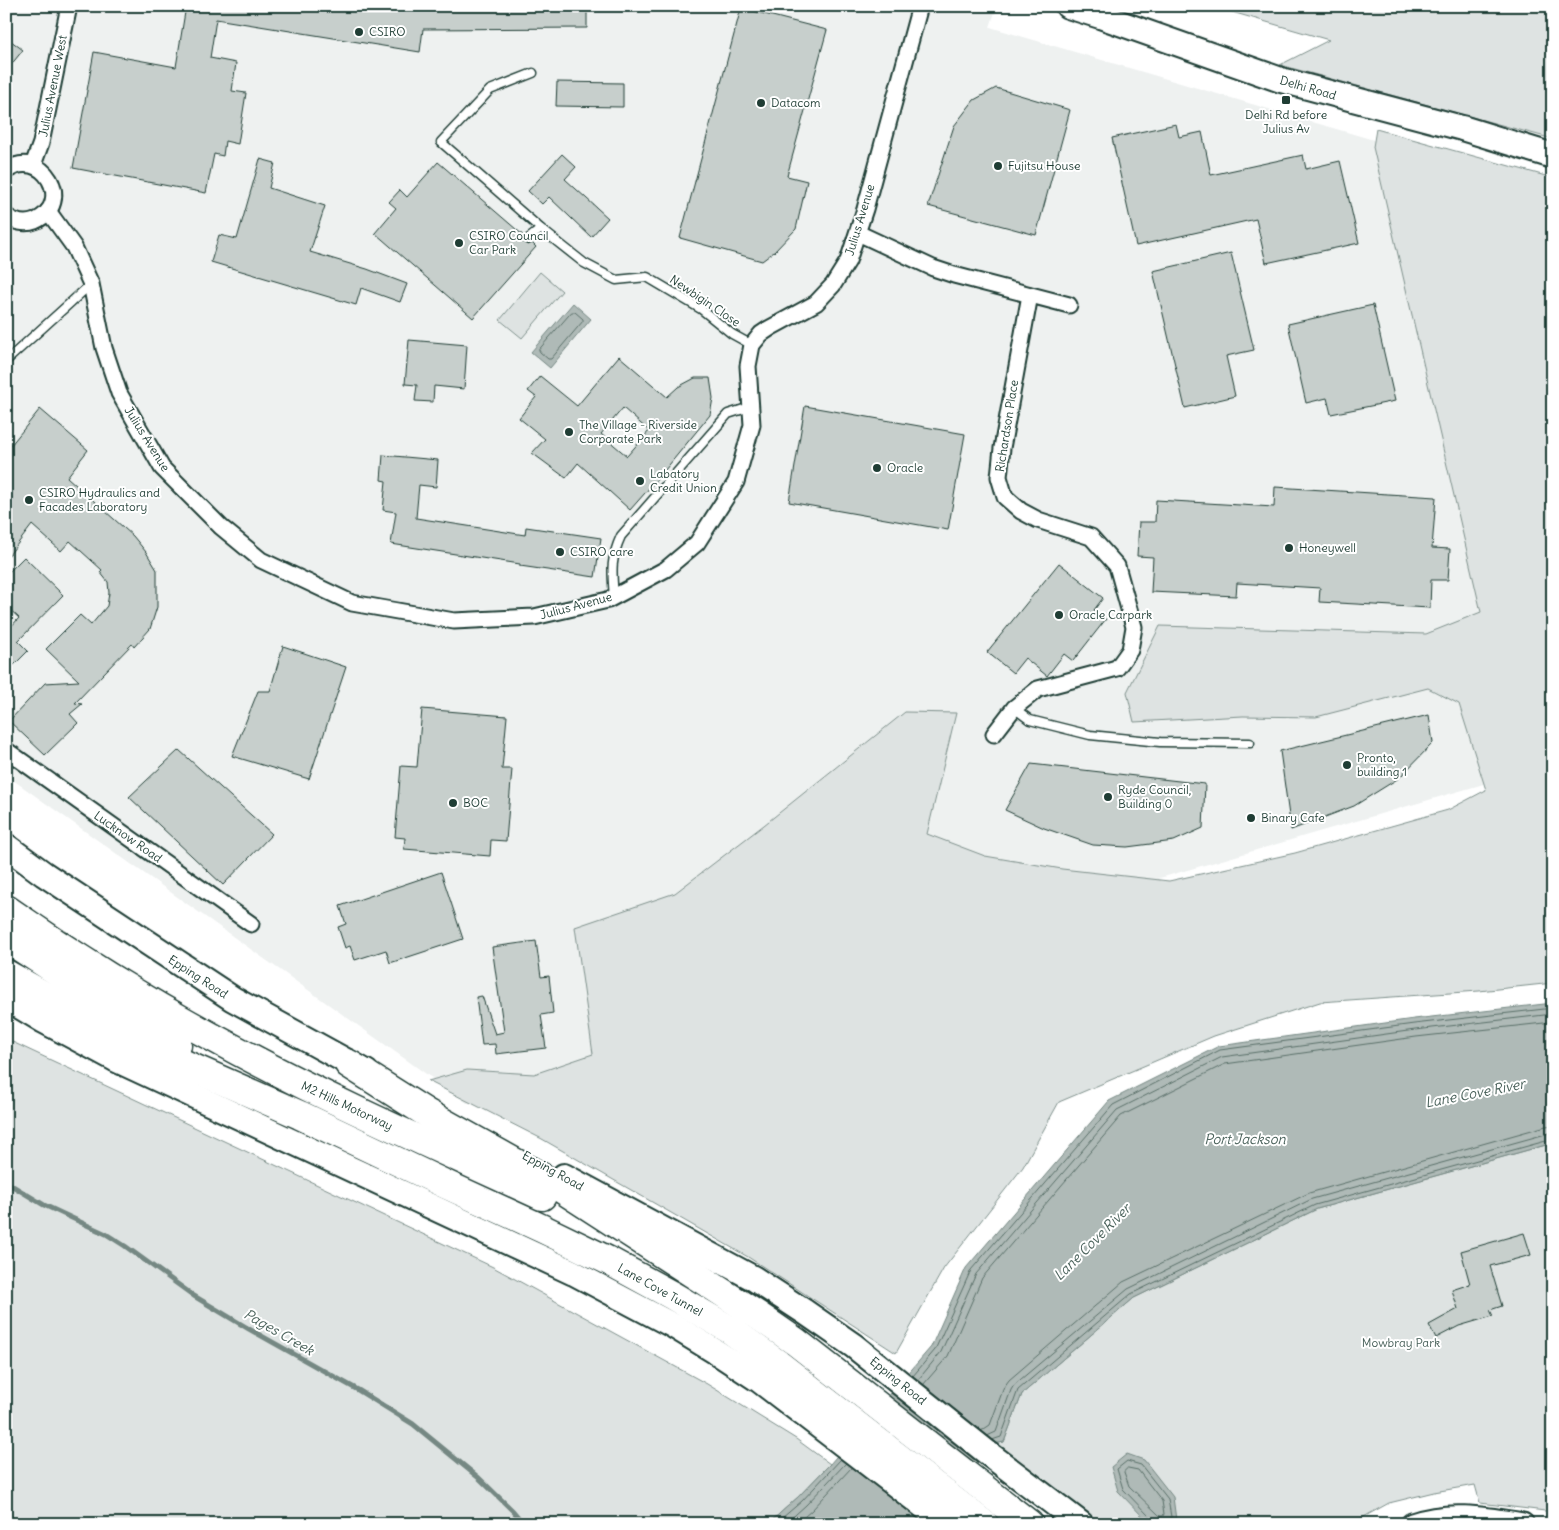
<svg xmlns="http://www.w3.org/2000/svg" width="1559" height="1530" viewBox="0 0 1559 1530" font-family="Delius,sans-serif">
	<rect width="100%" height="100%" fill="#fff"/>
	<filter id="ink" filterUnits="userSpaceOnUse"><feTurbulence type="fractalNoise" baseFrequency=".02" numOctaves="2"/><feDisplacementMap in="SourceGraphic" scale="10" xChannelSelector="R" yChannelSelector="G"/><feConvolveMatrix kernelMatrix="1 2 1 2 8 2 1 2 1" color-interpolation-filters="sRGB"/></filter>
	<g filter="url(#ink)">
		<polygon fill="#eef1f0" points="6,6 997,6 990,27 1418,153 1553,696 1553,764 974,932 778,1056 467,1103 6,775"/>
		<g fill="#dee3e2" stroke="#7e908b">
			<polygon points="1211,6 1553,6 1553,139 1280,65 1329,40"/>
			<polygon points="1376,129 1553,178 1553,983 1479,991 1320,1002 1214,1036 1059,1102 1023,1167 944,1268 896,1353 748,1257 542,1139 428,1081 467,1070 534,1074 593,1054 575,927 675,893 764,825 905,712 956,713 927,834 985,856 1062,869 1169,881 1295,853 1448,810 1486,790 1459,704 1428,688 1316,717 1243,716 1134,722 1127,692 1160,626 1426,634 1481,612 1373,147"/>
			<polygon points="540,272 562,291 522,338 500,320"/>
			<polygon points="6,1039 493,1267 707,1384 796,1439 830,1464 798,1497 768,1524 6,1524"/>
			<polygon points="1553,1143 1553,1512 1480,1503 1475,1485 1434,1492 1389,1503 1351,1524 1102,1524 994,1444 1004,1442 1022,1394 1134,1298 1317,1209"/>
		</g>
		<g fill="#afbab7" stroke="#758883">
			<polygon points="573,303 591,319 550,368 531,352"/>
			<polygon points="1553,1003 1553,1143 1317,1209 1134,1298 1022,1394 1004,1442 994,1444 915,1524 768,1524 798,1497 830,1464 931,1347 966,1268 1109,1101 1219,1046 1414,1019"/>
			<polygon points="1127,1454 1144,1460 1173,1497 1176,1520 1171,1524 1157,1524 1147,1521 1118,1491 1111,1467"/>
		</g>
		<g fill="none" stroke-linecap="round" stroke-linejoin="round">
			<g stroke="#596f68" stroke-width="1">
				<polygon points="572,312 575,312 583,319 583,321 551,359 548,359 540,352 539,350"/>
				<polyline points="913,1376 935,1350 971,1270 1113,1105 1220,1050 1414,1024 1553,1008"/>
				<polyline points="918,1380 941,1352 976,1274 1117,1110 1222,1057 1415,1030 1553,1014"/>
				<polyline points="923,1385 948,1356 982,1278 1121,1116 1225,1064 1416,1037 1553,1022"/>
				<polyline points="981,1431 990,1425 1004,1387 1009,1380 1123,1282 1309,1193 1546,1126 1553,1125"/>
				<polyline points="987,1436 996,1432 1011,1390 1014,1385 1128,1289 1312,1199 1553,1132"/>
				<polyline points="992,1440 1001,1437 1018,1390 1131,1294 1315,1205 1553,1139"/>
				<polygon points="1128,1468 1138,1470 1162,1501 1164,1514 1163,1516 1160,1516 1129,1486 1124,1472"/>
				<polyline points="775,1524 802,1501 841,1459"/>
				<polyline points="785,1524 806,1505 846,1463"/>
				<polyline points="796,1524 812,1510 852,1467"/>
				<polyline points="1155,1524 1154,1518 1149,1516 1123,1489 1117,1469 1127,1461 1141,1465 1168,1499 1171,1517 1169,1524"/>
			</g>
			<polyline stroke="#758883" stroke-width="5" points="6,1182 44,1205 106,1234 125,1246 194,1296 249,1329 358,1390 413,1424 479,1478 513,1511 524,1524"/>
		</g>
		<g fill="#c7cfcc" stroke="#1f3d34" fill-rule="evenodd">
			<polygon points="186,6 587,6 587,28 423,29 420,52 216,19 210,58 236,63 232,91 246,93 238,144 225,141 223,156 214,154 206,193 73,168 94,52 176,67"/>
			<polygon points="741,8 827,30 787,176 807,181 796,229 774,252 762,261 680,238"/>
			<polygon points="6,37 23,50 6,71"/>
			<polygon points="557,82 623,83 623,107 556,106"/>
			<polygon points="996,88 1070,110 1036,235 928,206 954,126 974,100"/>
			<polygon points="1176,124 1179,137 1202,132 1211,175 1303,155 1306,169 1340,161 1359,243 1266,263 1256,219 1136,246 1112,138"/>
			<polygon points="562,154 576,167 565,179 608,218 591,237 549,197 542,204 528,191"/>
			<polygon points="260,159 275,163 269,188 325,206 310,252 367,269 407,284 400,302 361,288 356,305 211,262 219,235 237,239"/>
			<polygon points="438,162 524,236 522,239 524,243 528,245 532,243 536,247 473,318 375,233 396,208 389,202 400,190 407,197"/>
			<polygon points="1231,253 1254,350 1226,356 1235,396 1185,408 1153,271"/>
			<polygon points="1373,305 1395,401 1331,414 1327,398 1306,403 1288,324"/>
			<polygon points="409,340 467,345 464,389 434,386 433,402 415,401 417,385 405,384"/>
			<path d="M619 356 667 397 678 387 695 378H710L713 398 710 415 660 476 630 510 578 463 566 478 532 453 545 439 519 418 536 397 528 391 540 376 577 406ZM623 408 649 431 627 456 601 434Z"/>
			<polygon points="805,406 965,434 948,530 789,502"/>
			<polygon points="40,409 88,450 67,477 133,536 146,552 157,570 157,607 150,629 134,647 132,644 75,703 82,704 70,714 78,723 45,755 9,721 45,683 79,681 46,649 80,615 91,625 107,606 109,593 108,582 100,572 102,570 70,541 61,551 32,525 6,559 6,451"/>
			<polygon points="383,455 438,460 436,487 419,485 416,518 525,535 526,527 601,538 595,577 520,566 520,564 391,544 396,512 383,510 386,481 381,480"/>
			<polygon points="1275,487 1436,497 1432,548 1450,549 1448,580 1431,580 1430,608 1319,602 1320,588 1237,583 1236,596 1151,592 1153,557 1137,556 1139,522 1155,522 1156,500 1274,507"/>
			<polygon points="24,557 63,595 18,641 28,651 6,673 6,630 7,631 19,618 6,606 6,575"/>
			<polygon points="1059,563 1103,598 1094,610 1106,619 1073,661 1064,654 1047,676 1025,658 1013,673 987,652"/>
			<polygon points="283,646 346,667 309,779 232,756 258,691 270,691"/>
			<polygon points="422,709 507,716 502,769 512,769 506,841 491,840 490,856 404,849 405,838 395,837 401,766 417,767"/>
			<polygon points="1429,715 1433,743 1399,778 1354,806 1291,830 1280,751"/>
			<polygon points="179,750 272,834 223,885 129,797"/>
			<polygon points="1031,764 1205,784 1203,828 1174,841 1127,847 1093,845 1044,828 1005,810"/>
			<polygon points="441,872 463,939 390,963 386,950 355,960 350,946 345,948 338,927 346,924 340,906"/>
			<polygon points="536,941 541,977 549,976 553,1013 541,1015 546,1048 496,1054 495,1044 482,1045 476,997 482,996 495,1034 504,1032 492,947"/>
			<polygon points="1524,1233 1531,1255 1490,1266 1502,1306 1490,1310 1493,1316 1459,1326 1436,1338 1429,1325 1458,1309 1452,1290 1470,1284 1461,1251"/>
		</g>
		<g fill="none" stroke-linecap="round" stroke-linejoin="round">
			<g stroke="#1f3d34" stroke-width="11">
				<g id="service">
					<polyline points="533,73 490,90 441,142 541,229 584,263 616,280 647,277 701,309 732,334 752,345"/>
					<polyline points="528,239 541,229"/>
					<polyline points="6,361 91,284"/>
					<path d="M614 597C612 572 610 560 621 536L728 414 750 407"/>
					<polyline points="1014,708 1030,720 1090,735 1160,742 1250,743"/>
				</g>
			</g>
			<g stroke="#1f3d34" stroke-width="19">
				<g id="minor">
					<polyline points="33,165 41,143 69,6"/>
					<path d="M6 171C42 145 76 203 35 221 25 225 14 222 6 216"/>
					<polyline points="48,211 74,247 91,284 104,348 119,393 162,468 221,527 261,560 352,603 454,621 534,617 608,600 666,569 697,543 736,482 752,425 748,366 752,345 761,334 770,328 816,303 833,285 848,261 865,209 920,6"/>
					<polyline points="858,233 933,268 954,275 1069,305"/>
					<polyline points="994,734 1014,708 1038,689 1117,668 1130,650 1134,627 1117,566 1091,537 1038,520 1021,511 1005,497 999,477 1002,448 1030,295"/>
					<polyline points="6,750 251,924"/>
				</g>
			</g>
			<g stroke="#1f3d34" stroke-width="25">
				<path id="secondary" d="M1412 1524C1449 1511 1486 1518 1523 1524"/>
			</g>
			<g stroke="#1f3d34" stroke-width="28">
				<g id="primary">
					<polyline points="1068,6 1100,16 1281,80 1462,128 1553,156"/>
					<polyline points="6,846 44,874 233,999 366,1072"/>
					<polyline points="6,998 44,1021 115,1059 574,1273 674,1326 718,1353 759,1380 947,1524"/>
					<polyline points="564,1176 753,1278 805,1312 854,1346 989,1454 1081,1524"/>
				</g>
			</g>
			<g stroke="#1f3d34" stroke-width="31">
				<g id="motorway">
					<path d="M6 909C80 961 158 1009 238 1051 337 1104 440 1149 542 1196"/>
					<polyline points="6,938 118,1011 177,1045"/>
					<polyline points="6,974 72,1011 132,1041 300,1115 447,1185 543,1229 609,1261 673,1296 732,1331 778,1364 984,1524"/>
					<polyline points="349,1064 428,1114 559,1187 757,1315 796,1342 1029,1524"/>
				</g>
			</g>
			<use href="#service" stroke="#fff" stroke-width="8"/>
			<use href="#minor" stroke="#fff" stroke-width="15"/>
			<use href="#secondary" stroke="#fff" stroke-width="21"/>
			<use href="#primary" stroke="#fff" stroke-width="24"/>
			<use href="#motorway" stroke="#fff" stroke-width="28"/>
		</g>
	</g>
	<g fill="#1f3d34" stroke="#fff" stroke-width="2">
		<circle cx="359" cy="32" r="5"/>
		<rect x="1281" y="95" width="10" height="10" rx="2.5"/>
		<circle cx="761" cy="103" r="5"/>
		<circle cx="998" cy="166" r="5"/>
		<circle cx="459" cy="243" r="5"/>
		<circle cx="569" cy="432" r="5"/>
		<circle cx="877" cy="468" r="5"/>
		<circle cx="640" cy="481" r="5"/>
		<circle cx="29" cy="500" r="5"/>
		<circle cx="1289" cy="548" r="5"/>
		<circle cx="560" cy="552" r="5"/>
		<circle cx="1059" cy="615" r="5"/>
		<circle cx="1347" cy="765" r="5"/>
		<circle cx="1108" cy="797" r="5"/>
		<circle cx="453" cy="803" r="5"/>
		<circle cx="1251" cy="818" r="5"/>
	</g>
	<g text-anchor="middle" stroke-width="4" stroke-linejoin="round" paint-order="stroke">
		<g font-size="12" fill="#1f3d34" stroke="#fff" text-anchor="start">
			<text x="369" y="36">CSIRO</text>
			<text x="771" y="107">Datacom</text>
			<text x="1286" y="119" text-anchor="middle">Delhi Rd before<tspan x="1286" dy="14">Julius Av</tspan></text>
			<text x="1008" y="170">Fujitsu House</text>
			<text x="469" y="240">CSIRO Council<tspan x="469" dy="14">Car Park</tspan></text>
			<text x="579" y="429">The Village - Riverside<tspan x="579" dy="14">Corporate Park</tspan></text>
			<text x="887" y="472">Oracle</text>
			<text x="650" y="478">Labatory<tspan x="650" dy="14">Credit Union</tspan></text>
			<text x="39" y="497">CSIRO Hydraulics and<tspan x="39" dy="14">Facades Laboratory</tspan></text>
			<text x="1299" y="552">Honeywell</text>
			<text x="570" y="556">CSIRO care</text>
			<text x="1069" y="619">Oracle Carpark</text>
			<text x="1357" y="762">Pronto,<tspan x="1357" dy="14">building 1</tspan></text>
			<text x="1118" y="794">Ryde Council,<tspan x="1118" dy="14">Building 0</tspan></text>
			<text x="463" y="807">BOC</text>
			<text x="1261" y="822">Binary Cafe</text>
		</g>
		<g font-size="12" fill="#1f3d34" stroke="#fff">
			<text transform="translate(53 86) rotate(-79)" y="4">Julius Avenue West</text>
			<text transform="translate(1308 88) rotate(16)" y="4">Delhi Road</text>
			<text transform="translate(860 220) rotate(-73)" y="4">Julius Avenue</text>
			<text transform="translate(705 301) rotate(34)" y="4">Newbigin Close</text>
			<text transform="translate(1007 426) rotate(-81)" y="4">Richardson Place</text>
			<text transform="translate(147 439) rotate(58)" y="4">Julius Avenue</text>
			<text transform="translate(576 606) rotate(-15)" y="4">Julius Avenue</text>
			<text transform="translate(128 837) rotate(35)" y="4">Lucknow Road</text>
			<text transform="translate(198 977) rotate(33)" y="4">Epping Road</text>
			<text transform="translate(347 1106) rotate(25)" y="4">M2 Hills Motorway</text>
			<text transform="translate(553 1171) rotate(29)" y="4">Epping Road</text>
			<text transform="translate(660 1290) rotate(29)" y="4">Lane Cove Tunnel</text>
			<text transform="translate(898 1381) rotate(39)" y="4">Epping Road</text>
		</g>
		<g font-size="12" fill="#455e57" stroke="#fff">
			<text x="1401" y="1347">Mowbray Park</text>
		</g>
		<g font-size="14" font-style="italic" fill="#4a625b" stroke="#fff">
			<text transform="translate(1475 1093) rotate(-11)" y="5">Lane Cove River</text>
			<text x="1245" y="1144">Port Jackson</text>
			<text transform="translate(1092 1242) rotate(-45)" y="5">Lane Cove River</text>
			<text transform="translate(279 1332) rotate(30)" y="5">Pages Creek</text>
		</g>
	</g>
	<rect width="1559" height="1530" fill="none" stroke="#fff" stroke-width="25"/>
	<rect x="12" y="12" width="1534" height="1505" fill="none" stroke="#1f3d34" stroke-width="2" filter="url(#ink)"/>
</svg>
